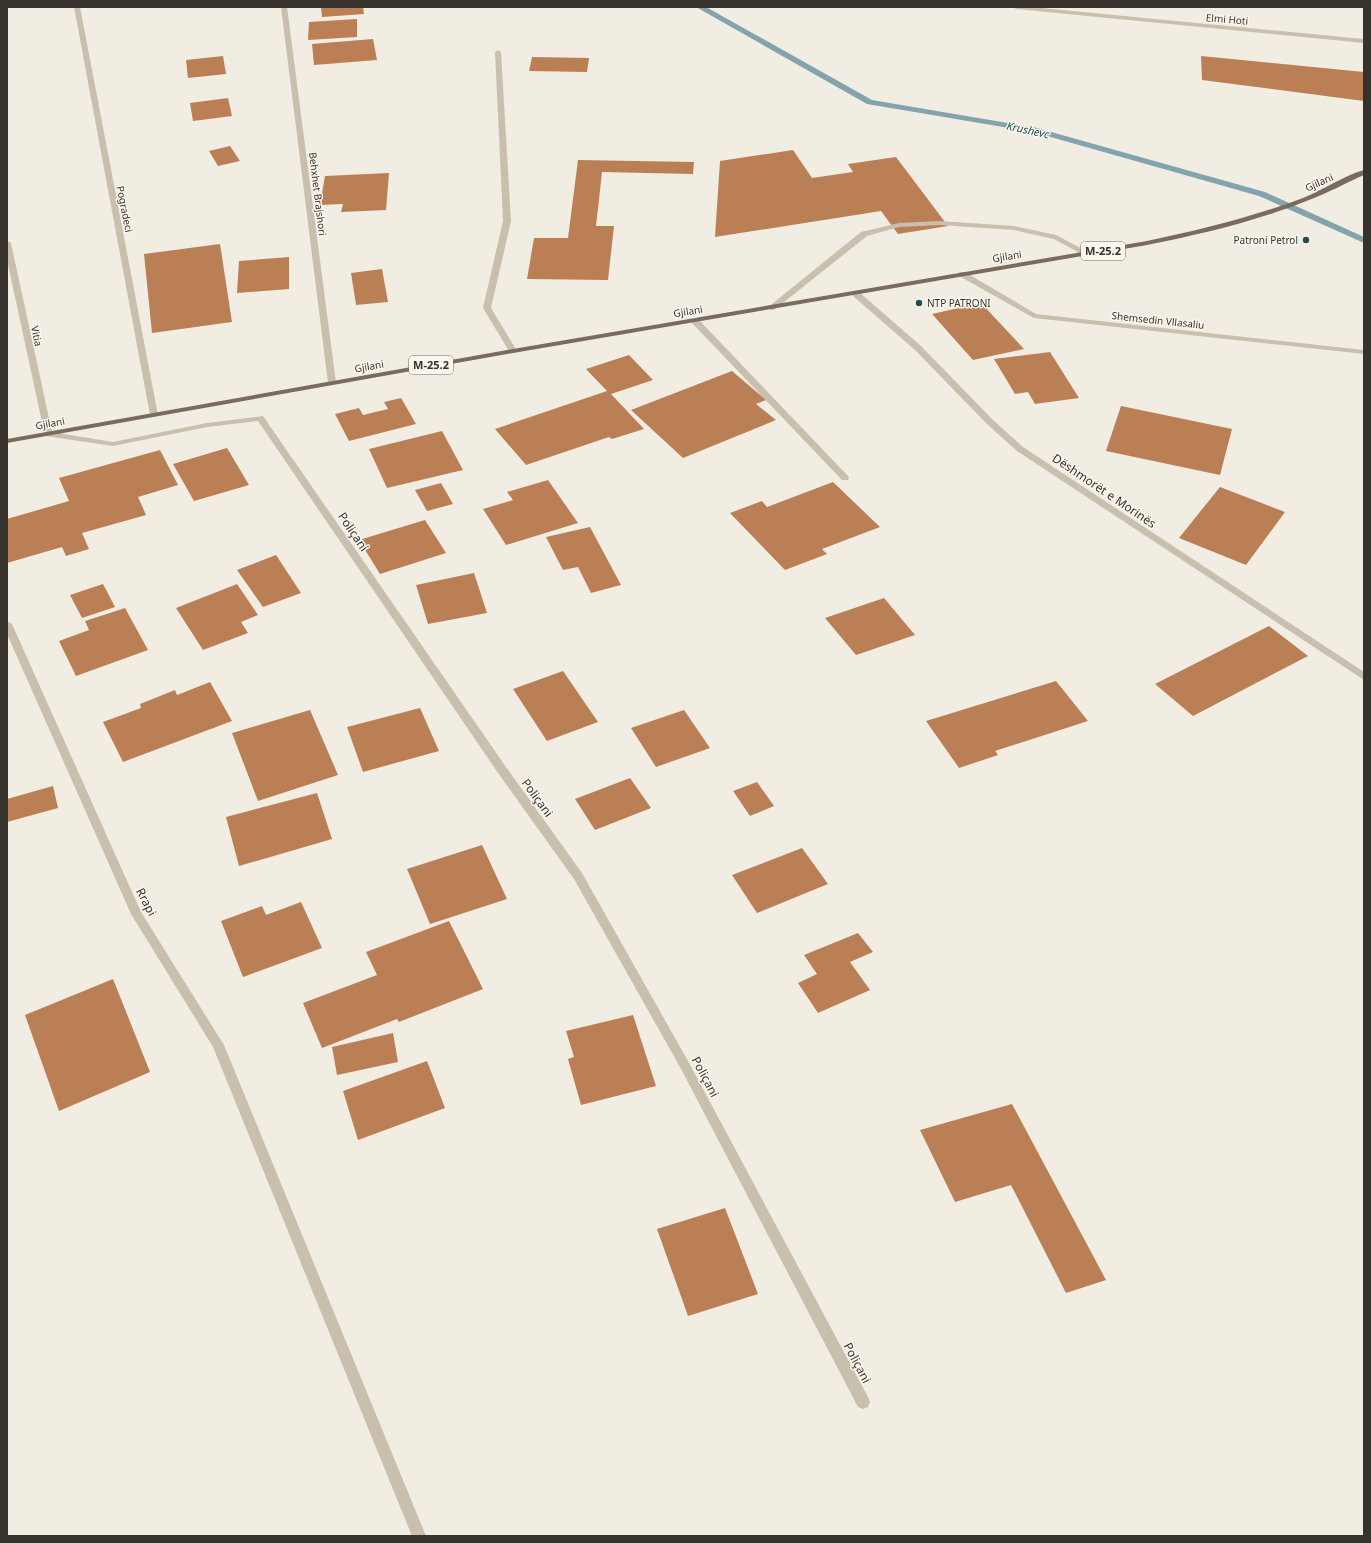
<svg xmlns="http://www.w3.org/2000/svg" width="1371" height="1543" viewBox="0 0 1371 1543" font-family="'Noto Sans',sans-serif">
	<rect width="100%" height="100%" fill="#f2ede2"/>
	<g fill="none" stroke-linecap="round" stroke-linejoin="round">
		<polygon fill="#83a4ac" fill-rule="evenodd" points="696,7 706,7 872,100 1037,128 1265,192 1364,237 1364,243 1259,196 1033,132 867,104"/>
	</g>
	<g fill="#bb7f56">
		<polygon points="321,7 363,7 364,14 322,17"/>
		<polygon points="357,19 357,37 308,40 309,22"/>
		<polygon points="373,39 377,60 314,65 312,44"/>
		<polygon points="223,56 226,74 188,78 186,60"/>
		<polygon points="1201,56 1364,72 1364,101 1202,80"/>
		<polygon points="532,57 589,58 587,72 529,71"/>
		<polygon points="228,98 232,116 193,121 190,103"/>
		<polygon points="230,146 240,161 218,166 209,151"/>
		<polygon points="793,150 812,178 853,172 848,164 896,157 948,226 898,234 881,211 715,237 720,161"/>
		<polygon points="578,160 694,162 693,174 602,172 596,226 614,226 608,280 527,279 534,238 568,238"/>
		<polygon points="389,173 386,210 341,212 343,204 320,205 325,176"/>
		<polygon points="220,244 232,322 152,333 144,254"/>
		<polygon points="289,257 289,289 237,293 239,261"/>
		<polygon points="382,269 388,302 356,305 351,273"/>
		<polygon points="981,303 1024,349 973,360 932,314"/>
		<polygon points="1050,352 1079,398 1035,404 1028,392 1015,394 994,359"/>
		<polygon points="629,355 653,380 611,394 644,429 612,439 609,437 526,465 495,429 607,391 586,369"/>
		<polygon points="732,371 766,400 756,404 776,420 683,458 631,410"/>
		<polygon points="401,398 416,424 349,441 335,414 359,408 363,415 388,409 384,402"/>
		<polygon points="1121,406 1232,429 1220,475 1106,451"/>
		<polygon points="442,431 463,470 387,488 369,449"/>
		<polygon points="227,448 249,485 194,501 173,464"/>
		<polygon points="160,450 178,485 138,497 146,515 82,533 89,549 66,556 62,547 7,563 7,519 69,501 59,478"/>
		<polygon points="548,480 578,523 506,545 483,509 513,500 507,492"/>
		<polygon points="833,482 880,527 822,549 827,554 785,570 730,513 762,501 767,507"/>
		<polygon points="441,483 453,504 427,511 415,490"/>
		<polygon points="1220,487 1285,512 1246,565 1179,538"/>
		<polygon points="425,520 446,553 380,574 359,540"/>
		<polygon points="590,527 621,585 591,593 578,567 563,570 546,537"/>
		<polygon points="276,555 301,593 263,607 237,570"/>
		<polygon points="474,573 487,613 428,624 416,585"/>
		<polygon points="103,584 115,607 82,618 70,595"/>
		<polygon points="237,584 258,615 241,622 248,633 203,650 176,608"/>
		<polygon points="884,598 915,635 856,655 825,618"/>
		<polygon points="125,608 148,650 76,676 59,641 89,630 85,621"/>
		<polygon points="1269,626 1308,656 1193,716 1155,684"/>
		<polygon points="563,671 598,722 547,741 513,689"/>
		<polygon points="1056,681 1088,721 995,751 998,755 959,768 926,721"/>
		<polygon points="210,682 232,721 123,762 103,722 141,708 140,704 175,690 177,695"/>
		<polygon points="420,708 439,751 363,772 347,727"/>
		<polygon points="310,710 338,775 258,801 232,733"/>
		<polygon points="684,710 710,748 656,767 631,728"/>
		<polygon points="630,778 651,808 595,830 575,799"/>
		<polygon points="757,782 774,806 750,816 733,791"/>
		<polygon points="53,786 58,808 7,822 7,799"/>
		<polygon points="317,793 332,839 239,866 226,817"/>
		<polygon points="482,845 507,899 430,924 407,869"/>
		<polygon points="802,848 828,884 757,913 732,875"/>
		<polygon points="301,902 322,948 243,977 221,921 262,906 266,915"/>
		<polygon points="449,921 483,989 399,1022 397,1019 322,1048 303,1003 377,975 366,952"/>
		<polygon points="858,933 873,952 850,962 870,990 818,1013 798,983 817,974 804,955"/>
		<polygon points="113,979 150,1072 59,1111 25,1015"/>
		<polygon points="633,1015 656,1086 581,1105 568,1059 574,1057 566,1031"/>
		<polygon points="393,1033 398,1062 337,1075 332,1047"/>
		<polygon points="427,1061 445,1108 358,1140 343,1091"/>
		<polygon points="1012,1104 1106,1280 1066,1293 1011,1185 955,1202 920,1130"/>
		<polygon points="725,1208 758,1294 688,1316 657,1229"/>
	</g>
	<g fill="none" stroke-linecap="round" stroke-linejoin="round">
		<g fill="#c9bfae" fill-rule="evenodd">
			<polygon points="1013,7 1031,7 1364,39 1364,43 1016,9"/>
			<polygon points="940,221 1014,226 1056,235 1092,254 1091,256 1085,256 1054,239 1014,230 940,225 899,227 867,236 774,310 771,310 767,308 861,232 899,223"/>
			<polygon points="692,319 698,319 848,476 849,478 848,480 842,480 692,323"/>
		</g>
		<g fill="#c9bfae" fill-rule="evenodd">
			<polygon points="74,7 80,7 158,415 154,417 150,415"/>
			<polygon points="281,7 287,7 336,383 332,385 328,383"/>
			<polygon points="498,50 501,52 511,221 491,308 517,351 513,353 509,351 483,308 503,221 495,52"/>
			<polygon points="7,241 11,243 52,432 113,442 207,423 263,416 506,767 582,873 688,1061 868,1397 870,1402 868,1407 863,1409 858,1407 680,1067 574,879 498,773 258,421 207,427 113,446 45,436 7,260"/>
			<polygon points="959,272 965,272 1036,314 1364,350 1364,354 1034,318 959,276"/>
			<polygon points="853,292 859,292 921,346 993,420 1023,447 1364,672 1364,680 1017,451 987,424 915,350 853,296"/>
			<polygon points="7,621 12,624 141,912 224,1045 426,1536 412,1536 213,1047 131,914 7,634"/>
		</g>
		<path fill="#796c5f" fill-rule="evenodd" d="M1364 170V175C1346 183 1328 193 1309 200 1257 221 1202 234 1147 245L513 353 7 443V439L513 349 1147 241C1200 230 1252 217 1303 198 1323 190 1343 176 1364 170Z"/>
	</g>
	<g fill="#254b56" stroke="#f9f6ee" stroke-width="1.5">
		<circle cx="1306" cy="240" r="4"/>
		<circle cx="919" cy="303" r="4"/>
	</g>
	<g text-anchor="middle" stroke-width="3" stroke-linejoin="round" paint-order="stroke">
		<g font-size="10" fill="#38322c" stroke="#f9f6ee">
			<text transform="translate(1227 19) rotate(5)" y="4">Elmi Hoti</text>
			<text transform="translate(1319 182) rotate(-24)" y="4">Gjilani</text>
			<text transform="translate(318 194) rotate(83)" y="4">Behxhet Brajshori</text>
			<text transform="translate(125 209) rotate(79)" y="4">Pogradeci</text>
			<text transform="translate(1007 256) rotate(-9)" y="4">Gjilani</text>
			<text transform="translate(688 311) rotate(-9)" y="4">Gjilani</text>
			<text transform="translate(1158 320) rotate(6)" y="4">Shemsedin Vllasaliu</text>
			<text transform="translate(37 336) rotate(78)" y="4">Vitia</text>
			<text transform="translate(369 366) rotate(-10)" y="4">Gjilani</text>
			<text transform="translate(50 423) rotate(-10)" y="4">Gjilani</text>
		</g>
		<g font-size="10" fill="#38322c" stroke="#f9f6ee" text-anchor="end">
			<text x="1298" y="244">Patroni Petrol</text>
			<text x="927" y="307" text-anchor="start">NTP PATRONI</text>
		</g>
		<g font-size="11" font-style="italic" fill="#254b56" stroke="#f9f6ee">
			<text transform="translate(1028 130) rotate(12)" y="4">Krushevc</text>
		</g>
		<g fill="#f9f6ee" stroke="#726d66" stroke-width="1">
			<rect x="1081" y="242" width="44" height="18" rx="3"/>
			<rect x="409" y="356" width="44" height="18" rx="3"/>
		</g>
		<g font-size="11" font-weight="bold" fill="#38322c">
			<text x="1103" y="255">M-25.2</text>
			<text x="431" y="369">M-25.2</text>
		</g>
		<g font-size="12" fill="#38322c" stroke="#f9f6ee">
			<text transform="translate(1104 491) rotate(34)" y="4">Dëshmorët e Morinës</text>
			<text transform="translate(353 532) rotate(56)" y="4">Poliçani</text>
			<text transform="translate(537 798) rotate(54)" y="4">Poliçani</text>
			<text transform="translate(146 902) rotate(63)" y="4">Rrapi</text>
			<text transform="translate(705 1077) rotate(62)" y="4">Poliçani</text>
			<text transform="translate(857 1363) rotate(62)" y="4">Poliçani</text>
		</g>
	</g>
	<rect width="1371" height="1543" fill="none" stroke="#38322c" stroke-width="16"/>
</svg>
